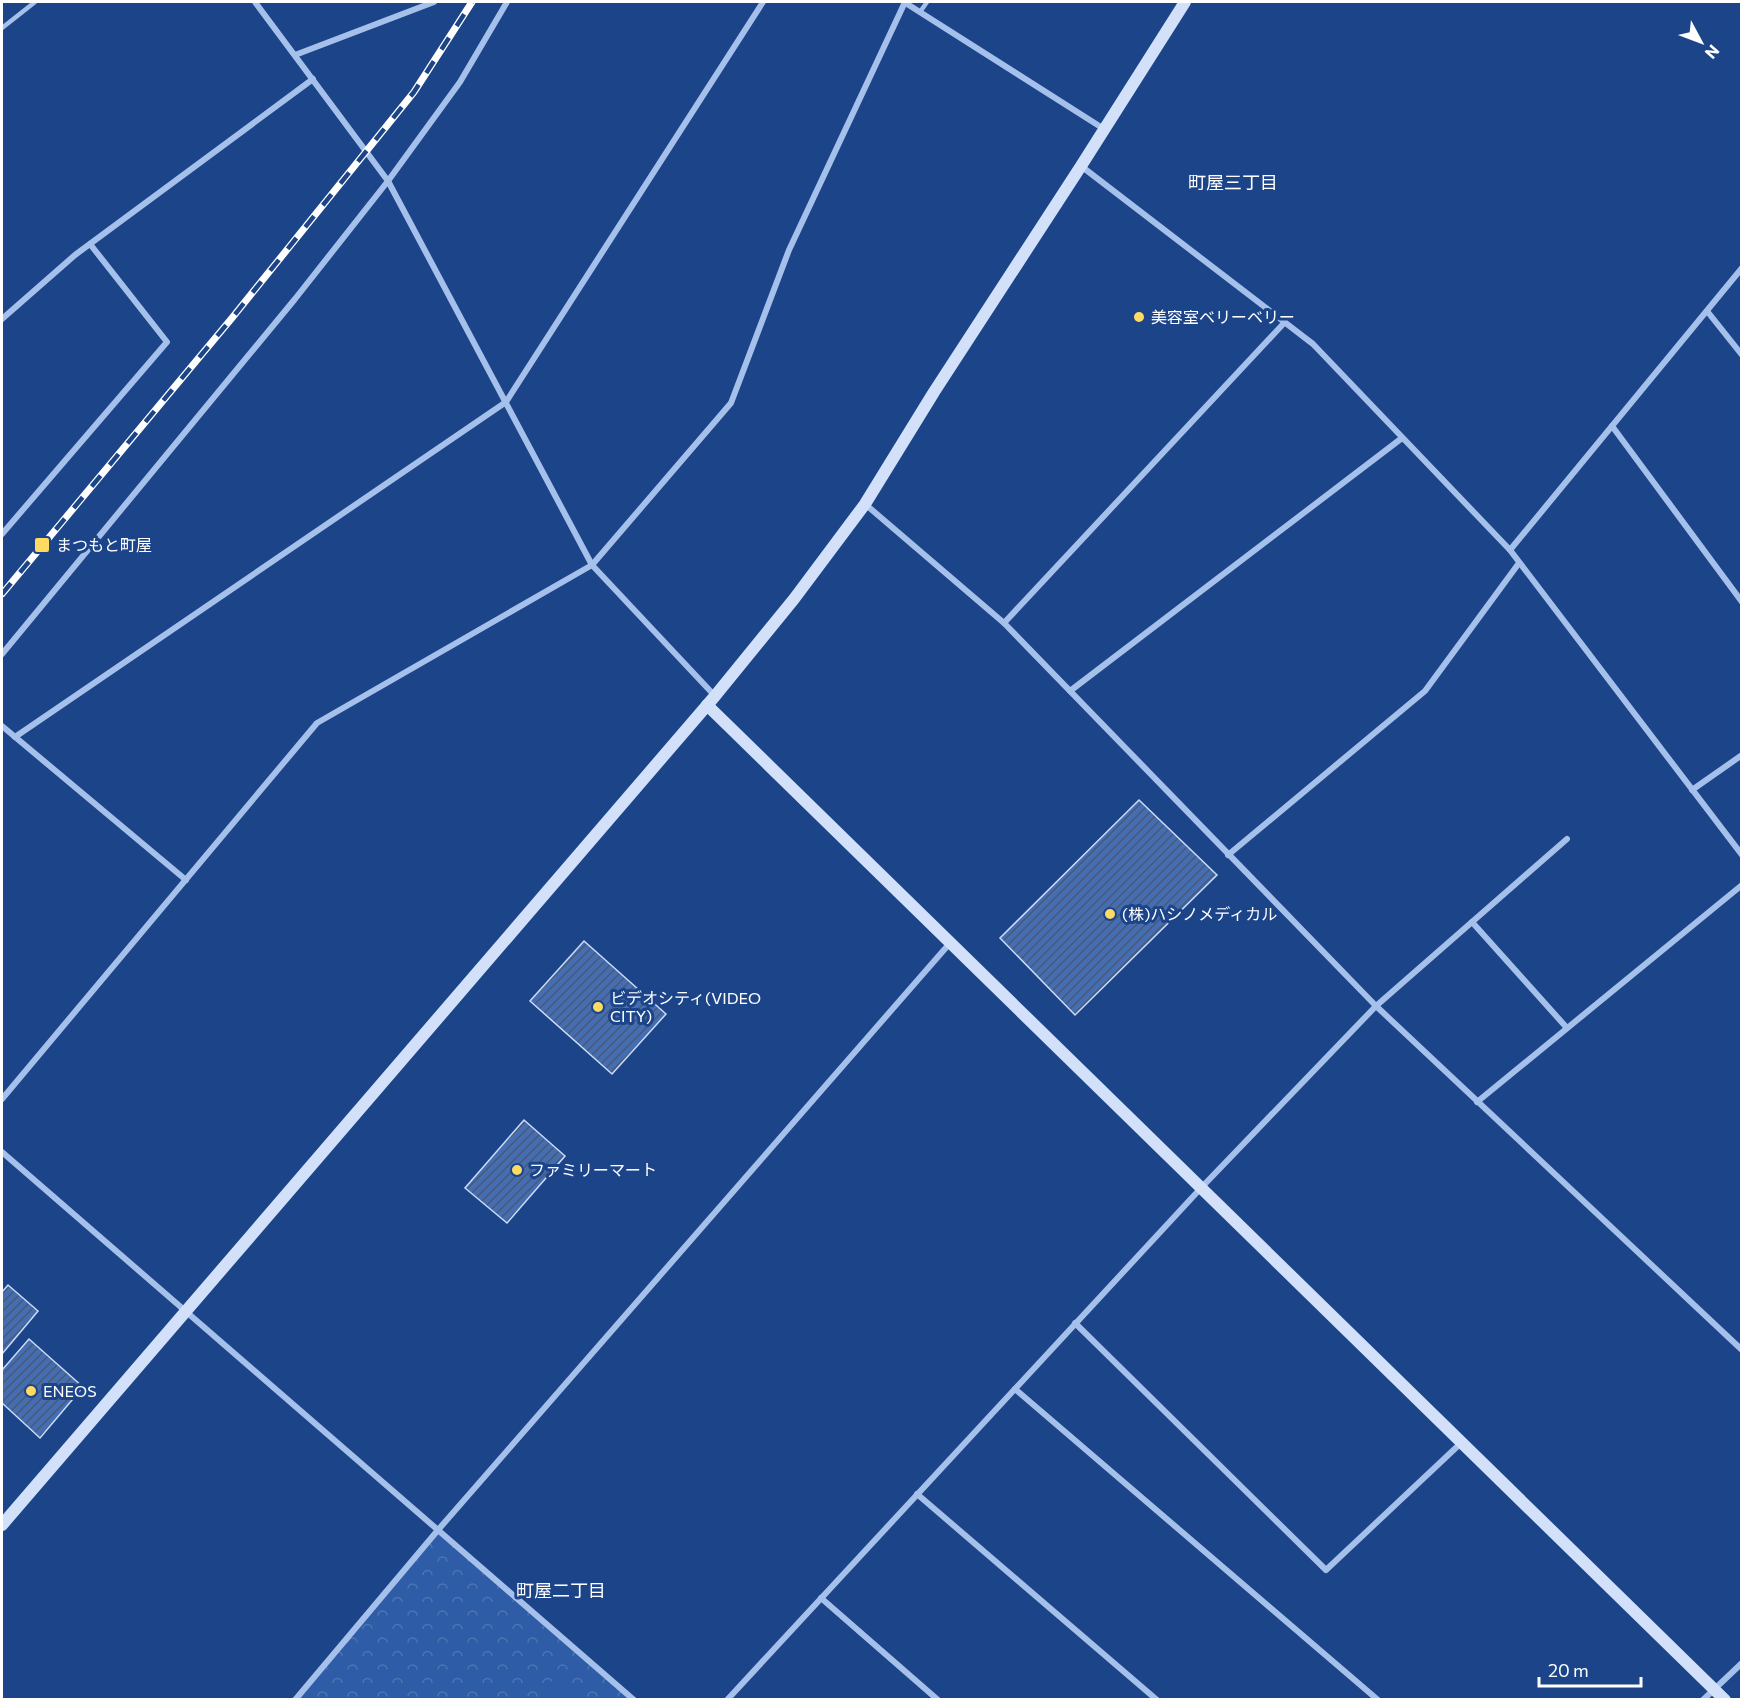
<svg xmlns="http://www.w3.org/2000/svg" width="1743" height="1701" viewBox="0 0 1743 1701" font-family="Commissioner,'Noto Sans JP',sans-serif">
	<defs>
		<pattern id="park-crowns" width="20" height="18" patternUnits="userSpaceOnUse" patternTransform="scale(1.5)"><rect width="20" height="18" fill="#2f5ca7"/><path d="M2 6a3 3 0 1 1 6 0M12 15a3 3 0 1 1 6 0" fill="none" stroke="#4e74b4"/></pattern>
		<pattern id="building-hatch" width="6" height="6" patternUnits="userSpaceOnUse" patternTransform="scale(1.5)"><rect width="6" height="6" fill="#446db2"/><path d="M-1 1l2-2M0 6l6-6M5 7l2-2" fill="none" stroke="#495975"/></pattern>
	</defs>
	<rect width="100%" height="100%" fill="#1c4489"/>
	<polygon fill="url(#park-crowns)" points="438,1530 633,1700 295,1700"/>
	<polygon fill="#2f5ca7" points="557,1675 583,1699 537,1699"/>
	<g fill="url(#building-hatch)" stroke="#cbdcf9" stroke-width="1.5">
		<polygon points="1139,800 1217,875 1075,1015 1000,938"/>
		<polygon points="584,941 666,1014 612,1074 530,1001"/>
		<polygon points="524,1120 565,1156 507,1223 465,1188"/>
		<polygon points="8,1285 38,1311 2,1354 2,1292"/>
		<polygon points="29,1339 83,1387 40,1438 2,1403 2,1370"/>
	</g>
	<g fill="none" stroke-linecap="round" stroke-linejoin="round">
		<g stroke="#a6c0ec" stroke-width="4.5">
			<polyline points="920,12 927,2"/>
			<polyline points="2,28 35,2"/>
		</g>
		<g stroke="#a6c0ec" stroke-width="6">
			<polyline points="255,2 388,181 592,565 715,696"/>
			<polyline points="904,2 1104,129"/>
			<polyline points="295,55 434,2"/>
			<polyline points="1081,166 1313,344 1510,550 1742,855"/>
			<polyline points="1707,311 1742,355"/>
			<polyline points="2,319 75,255 313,79"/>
			<polyline points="1612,426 1742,602"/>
			<polyline points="865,504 1004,623 1376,1006 1742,1350"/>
			<polyline points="2,534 167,342 90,244"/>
			<polyline points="1510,550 1742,268"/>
			<polyline points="1004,623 1285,322"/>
			<polyline points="2,654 295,299 388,181 460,82 507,2"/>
			<polyline points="1070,691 1402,438"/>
			<polyline points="2,726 186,880"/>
			<polyline points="15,737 506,402 763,2"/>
			<polyline points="1692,790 1742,755"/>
			<polyline points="1228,855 1425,691 1519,563"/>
			<polyline points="1472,922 1567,1028"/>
			<polyline points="2,1099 317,723 592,565 731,403 789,250 905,2"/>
			<polyline points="1477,1102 1742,885"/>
			<polyline points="2,1152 634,1700"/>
			<polyline points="1075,1323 1326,1570 1461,1443"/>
			<polyline points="1015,1389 1378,1700"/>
			<polyline points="917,1494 1157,1700"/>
			<polyline points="821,1598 938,1700"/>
			<polyline points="295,1700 438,1530 950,943"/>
			<polyline points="727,1700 1201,1188 1376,1006 1567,839"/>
			<polyline points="1703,1700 1742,1663"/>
		</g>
		<g stroke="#d2e0f9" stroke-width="12">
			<polyline points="707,705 1725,1700"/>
			<polyline points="2,1525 715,696 794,599 865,504 934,392 1081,166 1185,2"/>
		</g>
		<g stroke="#fff" stroke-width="7">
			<polyline id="rail" points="2,594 232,318 414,92 472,2"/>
		</g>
		<use href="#rail" stroke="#1c4489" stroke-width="4.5" stroke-dasharray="14" stroke-linecap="butt"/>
	</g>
	<g fill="#fddb63" stroke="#1c4489" stroke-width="2">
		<circle cx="1139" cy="317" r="6"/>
		<rect x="34" y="537" width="16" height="16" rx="3"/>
		<circle cx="1110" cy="914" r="6"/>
		<circle cx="598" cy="1007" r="6"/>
		<circle cx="517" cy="1170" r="6"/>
		<circle cx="31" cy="1391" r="6"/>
	</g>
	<g text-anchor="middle" stroke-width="6" stroke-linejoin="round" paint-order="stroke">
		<g font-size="16" fill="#fff" stroke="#1c4489" text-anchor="start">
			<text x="1151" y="323">美容室ベリーベリー</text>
			<text x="56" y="551">まつもと町屋</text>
			<text x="1122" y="920">(株)ハシノメディカル</text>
			<text x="610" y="1004">ビデオシティ(VIDEO<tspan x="610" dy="18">CITY)</tspan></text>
			<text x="529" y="1176">ファミリーマート</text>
			<text x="43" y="1397">ENEOS</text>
		</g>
		<g font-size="18" fill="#fff" stroke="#1c4489">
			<text x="1233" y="189">町屋三丁目</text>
			<text x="561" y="1597">町屋二丁目</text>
		</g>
	</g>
	<rect width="1743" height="1701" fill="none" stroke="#ffffff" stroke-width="6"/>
	<g transform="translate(1701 42) rotate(131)" stroke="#1c4489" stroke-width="4.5" paint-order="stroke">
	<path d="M0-4.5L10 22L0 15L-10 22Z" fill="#ffffff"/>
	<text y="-9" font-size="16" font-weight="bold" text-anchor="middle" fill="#ffffff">N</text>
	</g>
	<path d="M1539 1677v9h102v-9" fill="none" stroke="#ffffff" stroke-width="3"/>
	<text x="1548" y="1677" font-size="18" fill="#ffffff" stroke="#1c4489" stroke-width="4.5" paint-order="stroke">20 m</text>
</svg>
